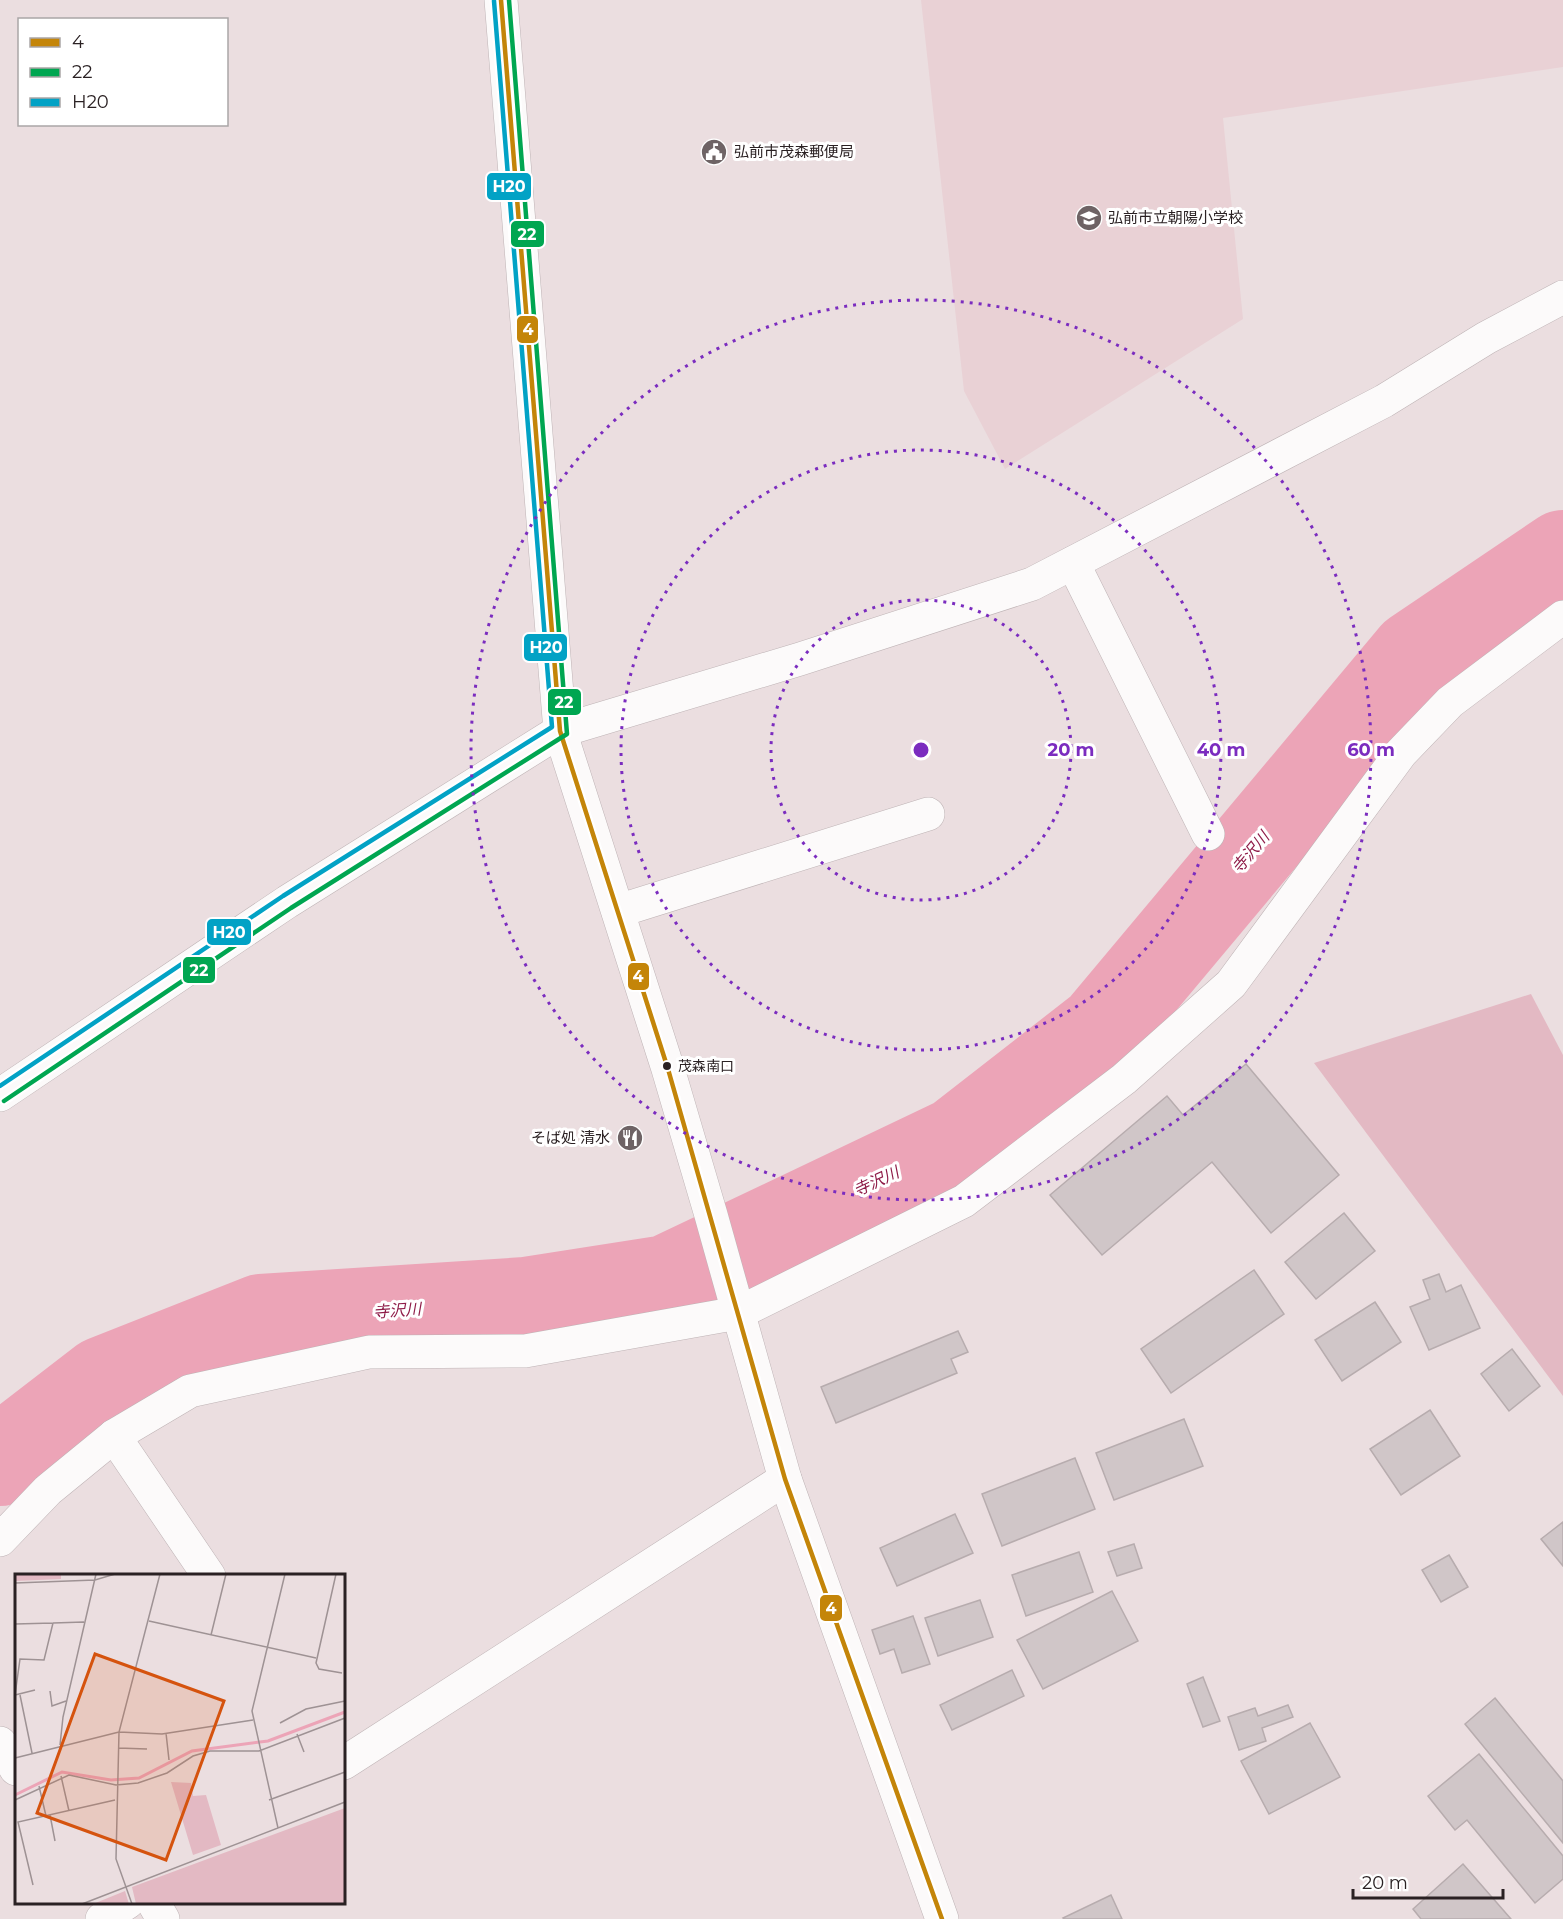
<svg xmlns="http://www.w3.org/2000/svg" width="1563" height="1919" viewBox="0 0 1563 1919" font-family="Montserrat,'Noto Sans JP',sans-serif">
	<rect width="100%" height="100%" fill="#ebdee0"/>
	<polygon fill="#e9d1d5" points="921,0 1563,0 1563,67 1223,118 1243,319 1005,469 964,391"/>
	<polygon fill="#e3b9c3" points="1531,994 1563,1055 1563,1396 1314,1063"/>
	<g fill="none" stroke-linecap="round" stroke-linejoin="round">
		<polyline stroke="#eca4b7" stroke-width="90" points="0,1461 104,1381 261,1319 526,1302 667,1280 957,1142 1102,1029 1415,655 1563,555"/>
	</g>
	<g fill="#d0c6c8" stroke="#b7acae" stroke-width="1.5">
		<polygon points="1246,1064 1339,1175 1271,1233 1212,1162 1102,1255 1050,1195 1167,1096 1183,1115"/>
		<polygon points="1344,1213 1375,1251 1316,1299 1285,1262"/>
		<polygon points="1254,1270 1284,1314 1171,1393 1141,1349"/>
		<polygon points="1439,1274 1446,1292 1461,1285 1480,1328 1429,1350 1410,1307 1430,1299 1423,1280"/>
		<polygon points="1375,1302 1401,1342 1342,1381 1315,1340"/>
		<polygon points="958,1331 968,1352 951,1359 957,1373 836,1423 821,1387"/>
		<polygon points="1512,1349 1540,1386 1509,1411 1481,1374"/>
		<polygon points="1430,1410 1460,1456 1401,1495 1370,1449"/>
		<polygon points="1184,1419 1203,1466 1114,1500 1096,1453"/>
		<polygon points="1075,1458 1095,1509 1002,1546 982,1494"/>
		<polygon points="955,1514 973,1553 897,1586 880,1548"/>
		<polygon points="1563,1522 1563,1566 1541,1539"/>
		<polygon points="1134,1544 1142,1568 1117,1576 1108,1552"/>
		<polygon points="1079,1552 1093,1592 1026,1616 1012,1575"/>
		<polygon points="1449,1555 1468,1587 1441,1602 1422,1570"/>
		<polygon points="1112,1591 1138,1641 1043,1689 1017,1640"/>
		<polygon points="980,1600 993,1637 938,1656 925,1618"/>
		<polygon points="913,1616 930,1664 902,1673 894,1649 880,1654 872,1630"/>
		<polygon points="1012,1670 1024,1696 952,1730 940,1705"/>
		<polygon points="1203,1677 1220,1721 1203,1727 1187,1684"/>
		<polygon points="1495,1698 1563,1781 1563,1843 1465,1724"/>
		<polygon points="1288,1705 1293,1717 1262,1728 1266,1741 1239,1750 1228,1717 1255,1708 1258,1716"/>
		<polygon points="1310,1723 1340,1777 1269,1814 1241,1761"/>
		<polygon points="1479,1754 1563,1856 1563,1879 1535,1903 1467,1820 1455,1830 1428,1796"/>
		<polygon points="1463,1864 1511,1919 1421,1919 1413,1909"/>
		<polygon points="1111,1895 1122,1919 1064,1919 1063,1918"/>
	</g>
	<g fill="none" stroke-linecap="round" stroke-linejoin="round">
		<g stroke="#beb3b5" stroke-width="34">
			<g id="minor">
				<polyline points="1073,563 1208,834"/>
				<polyline points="560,731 800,659 1032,584 1384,401 1486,338 1563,297"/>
				<polyline points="618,911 928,814"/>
				<polyline points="114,1436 209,1576"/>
				<polyline points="0,1540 48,1490 114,1436 190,1391 369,1352 525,1351 738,1313 964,1201 1124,1079 1231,984 1401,753 1450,702 1563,617"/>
				<polyline points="0,1743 16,1769"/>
				<polyline points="344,1763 785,1479"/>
				<polyline points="153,1902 163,1919"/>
				<polyline points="102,1919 128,1902"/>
			</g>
		</g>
		<g stroke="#beb3b5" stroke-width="34">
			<g id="tertiary">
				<polyline points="501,0 560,731 668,1069 711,1215 785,1479 942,1919"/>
				<polyline points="0,1095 287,902 560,731"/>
			</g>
		</g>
		<use href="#minor" stroke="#fcfafa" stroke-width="33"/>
		<use href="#tertiary" stroke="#fcfafa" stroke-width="33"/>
		<g stroke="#fff" stroke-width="9">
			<polyline id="bus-1" points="501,0 560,731 668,1069 785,1479 942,1919"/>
		</g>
		<g stroke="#fff" stroke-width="9">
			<polyline id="bus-2" points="4,1101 291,908 567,734 509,0"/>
		</g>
		<g stroke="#fff" stroke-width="9">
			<polyline id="bus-3" points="0,1086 283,896 552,727 494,1"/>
		</g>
		<use href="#bus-1" stroke="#c48509" stroke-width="4.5"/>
		<use href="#bus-2" stroke="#00a651" stroke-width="4.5"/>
		<use href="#bus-3" stroke="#02a2c5" stroke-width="4.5"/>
	</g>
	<g fill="none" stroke="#7b2cbf" stroke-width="3" stroke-dasharray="3 6">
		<circle cx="921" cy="750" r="150"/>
		<circle cx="921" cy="750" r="300"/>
		<circle cx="921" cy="750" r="450"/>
	</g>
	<defs>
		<g id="civic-disc" transform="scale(1.35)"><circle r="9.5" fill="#6e6365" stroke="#fff"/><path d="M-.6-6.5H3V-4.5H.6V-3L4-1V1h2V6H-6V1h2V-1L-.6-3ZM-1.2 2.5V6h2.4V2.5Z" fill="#fff"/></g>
		<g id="school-disc" transform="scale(1.35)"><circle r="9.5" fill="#6e6365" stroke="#fff"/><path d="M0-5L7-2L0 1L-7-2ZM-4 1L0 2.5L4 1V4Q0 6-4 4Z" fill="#fff"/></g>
		<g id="restaurant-disc" transform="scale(1.35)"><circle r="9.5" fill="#6e6365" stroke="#fff"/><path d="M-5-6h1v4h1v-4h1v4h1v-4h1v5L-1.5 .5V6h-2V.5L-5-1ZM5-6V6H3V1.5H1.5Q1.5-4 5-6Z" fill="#fff"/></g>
	</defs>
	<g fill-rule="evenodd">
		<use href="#civic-disc" x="714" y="152"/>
		<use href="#school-disc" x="1089" y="218"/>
		<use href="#restaurant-disc" x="630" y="1138"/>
	</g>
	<circle fill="#2a2123" stroke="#fff" stroke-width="2" cx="667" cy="1066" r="5"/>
	<g text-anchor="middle" stroke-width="6" stroke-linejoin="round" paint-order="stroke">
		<g font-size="14" fill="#2a2123" stroke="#fff" text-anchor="start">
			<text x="678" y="1071">茂森南口</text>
		</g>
		<g font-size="15" fill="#2a2123" stroke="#fff" text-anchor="start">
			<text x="734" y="157">弘前市茂森郵便局</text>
			<text x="1108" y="223">弘前市立朝陽小学校</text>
			<text x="610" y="1143" text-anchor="end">そば処 清水</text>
		</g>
		<g font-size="16" font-style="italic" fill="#8f1d49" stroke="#fff">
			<text transform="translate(1250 852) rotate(-50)" y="6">寺沢川</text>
			<text transform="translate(876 1181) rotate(-25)" y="6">寺沢川</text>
			<text transform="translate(397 1310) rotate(-4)" y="6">寺沢川</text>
		</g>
	</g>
	<g transform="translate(15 1574)">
		<rect width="330" height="330" fill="#ebdee0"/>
		<path d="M0 0H46V5L0 7ZM156 208 176 209 178 222 191 221 206 271 178 281ZM330 234V330H121L117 313ZM110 317 114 330H78Z" fill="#e3b9c3"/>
		<path fill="none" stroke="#eca4b7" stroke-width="3" d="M0 221 47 198 96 206 124 204 177 177 253 167 330 138"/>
		<path fill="none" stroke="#9e9294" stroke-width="1.5" d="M321 0 301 89 304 95 327 99M0 9 80 6 100 0M134 47 301 84M38 49 69 48M0 50 38 49 29 86 5 85 0 121 20 116M196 61 211 0M35 117 37 132 51 127M5 121 17 179M265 149 291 135 330 127M151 159 154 186M282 160 289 178M45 171 48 143 81 0M103 174 132 175M0 184 104 158 147 160 238 146M46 202 54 237M24 212 31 242M0 226 54 201 101 211 123 209 152 199 178 182 195 177H244L330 144M254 226 330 198M35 241 40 267M263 254 237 137 270 0M18 311 3 248 100 226M67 330 330 228M117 330 101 285 104 158 145 0"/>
		<path fill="#d5530e" fill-opacity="0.15" stroke="#d5530e" stroke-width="3" d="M80 80 209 127 151 286 22 239Z"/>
		<rect width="330" height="330" fill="none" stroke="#2a2123" stroke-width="3"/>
	</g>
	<circle cx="921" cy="750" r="9" fill="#7b2cbf" stroke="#fff" stroke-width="3"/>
	<g font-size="18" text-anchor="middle" font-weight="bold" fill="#7b2cbf" stroke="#fff" stroke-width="6" stroke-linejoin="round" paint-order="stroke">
		<text x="1071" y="756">20 m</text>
		<text x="1221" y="756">40 m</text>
		<text x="1371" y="756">60 m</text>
	</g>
	<g stroke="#fff" stroke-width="2">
		<rect x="486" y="172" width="46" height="29" rx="6" fill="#02a2c5"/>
		<rect x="510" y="220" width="35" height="28" rx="6" fill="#00a651"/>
		<rect x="516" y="315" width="23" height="29" rx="6" fill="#c48509"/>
		<rect x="523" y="633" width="45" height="29" rx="6" fill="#02a2c5"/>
		<rect x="547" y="688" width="35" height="28" rx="6" fill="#00a651"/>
		<rect x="206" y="918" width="46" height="28" rx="6" fill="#02a2c5"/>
		<rect x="182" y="956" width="34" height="28" rx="6" fill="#00a651"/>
		<rect x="627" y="962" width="23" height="29" rx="6" fill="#c48509"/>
		<rect x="819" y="1594" width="24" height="28" rx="6" fill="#c48509"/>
	</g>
	<g font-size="16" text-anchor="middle" font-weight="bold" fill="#fff">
		<text x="509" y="192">H20</text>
		<text x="527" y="240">22</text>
		<text x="528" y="335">4</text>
		<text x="546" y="653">H20</text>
		<text x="564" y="708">22</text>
		<text x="229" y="938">H20</text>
		<text x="199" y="976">22</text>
		<text x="638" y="982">4</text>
		<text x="831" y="1614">4</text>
	</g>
	<rect x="18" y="18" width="210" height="108" fill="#ffffff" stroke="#aaa6a7" stroke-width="1.5"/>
	<rect x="30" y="38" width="30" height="9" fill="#c48509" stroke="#aaa6a7" stroke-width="1.5"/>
	<text x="72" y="48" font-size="18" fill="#2a2123">4</text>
	<rect x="30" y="68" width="30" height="9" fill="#00a651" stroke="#aaa6a7" stroke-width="1.5"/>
	<text x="72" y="78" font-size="18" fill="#2a2123">22</text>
	<rect x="30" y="98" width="30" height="9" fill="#02a2c5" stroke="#aaa6a7" stroke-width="1.5"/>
	<text x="72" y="108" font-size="18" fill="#2a2123">H20</text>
	<path d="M1353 1889v9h150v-9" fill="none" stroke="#2a2123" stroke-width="3"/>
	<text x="1362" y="1889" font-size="18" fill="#2a2123" stroke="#ffffff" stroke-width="4.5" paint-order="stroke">20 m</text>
</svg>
